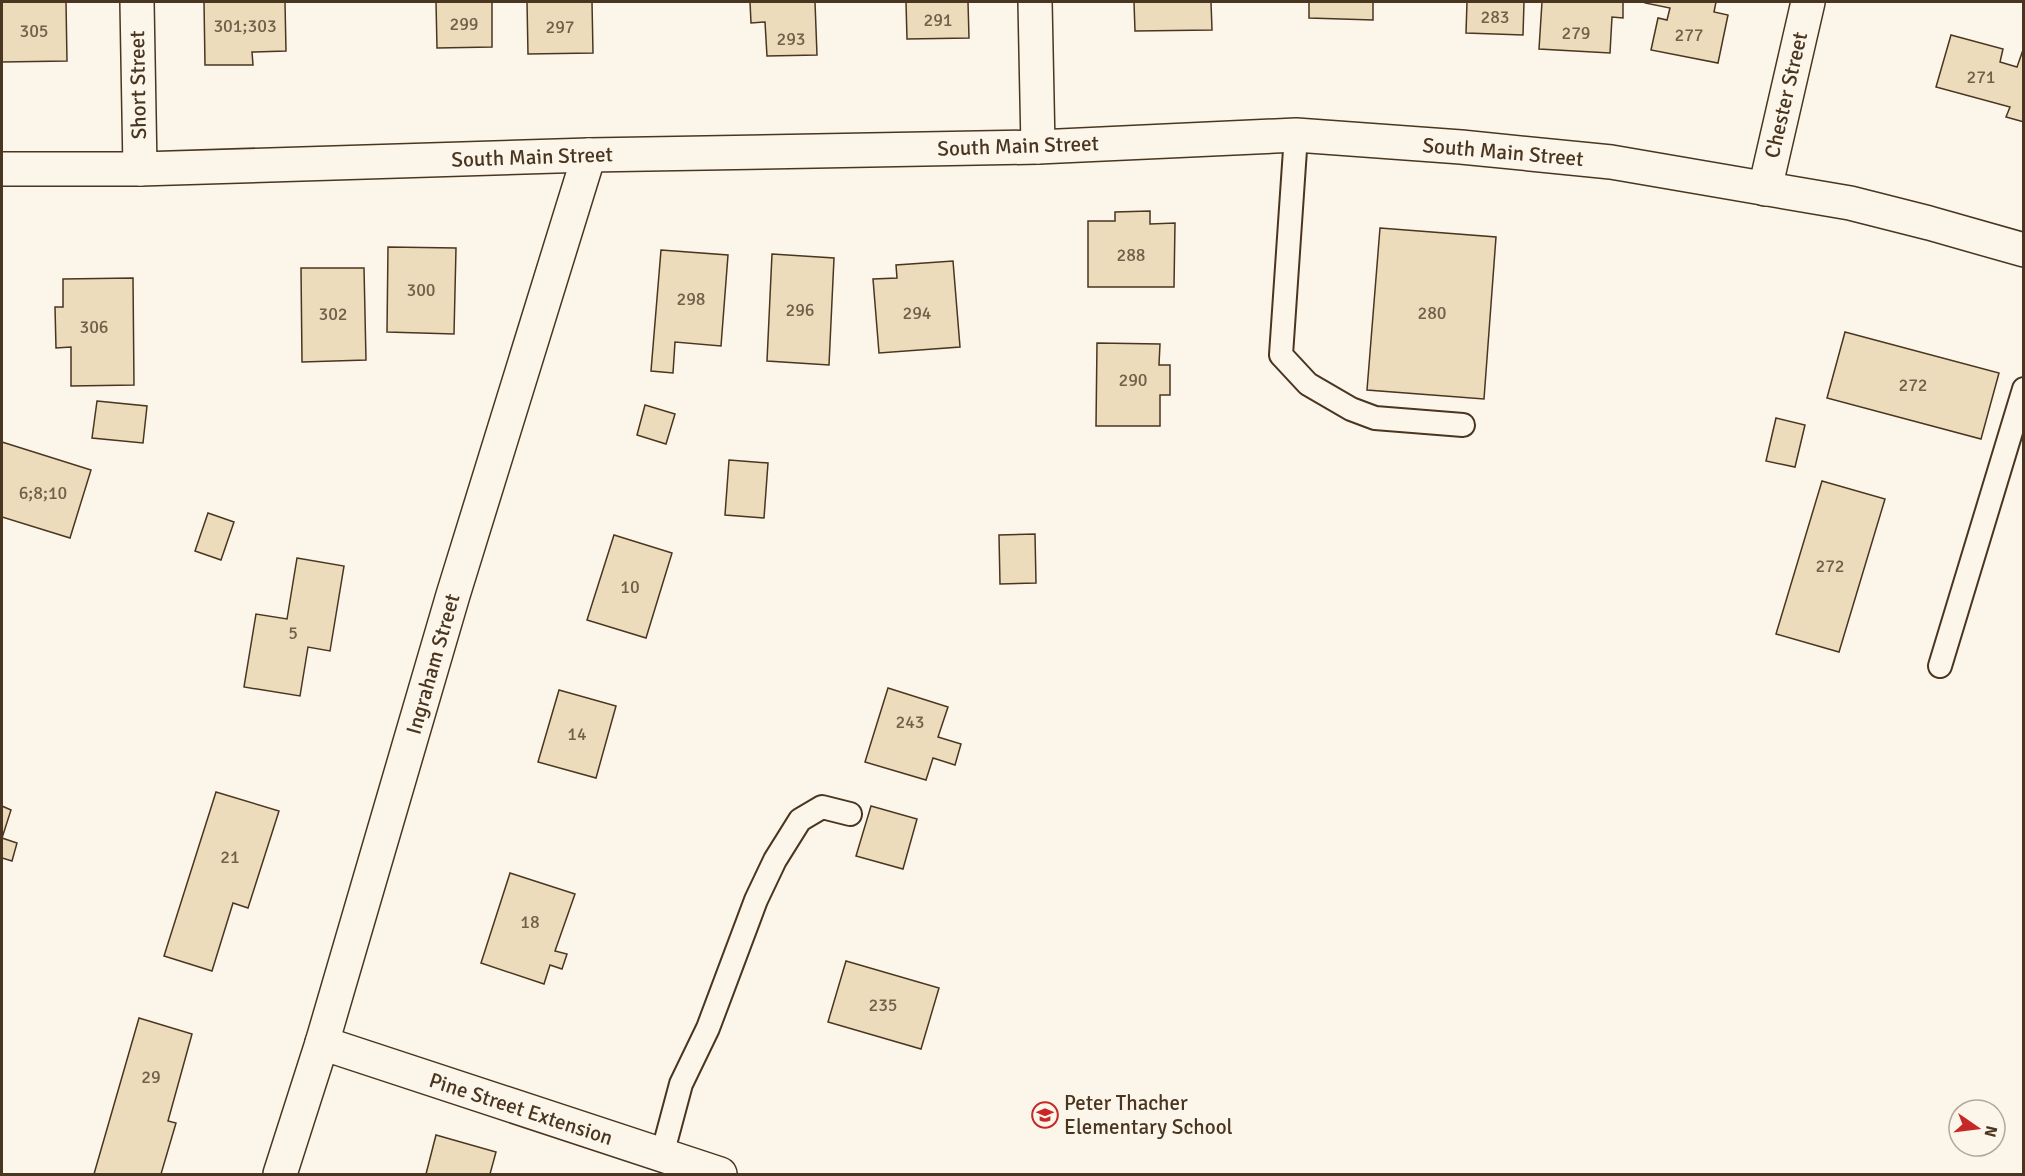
<svg xmlns="http://www.w3.org/2000/svg" width="2025" height="1176" viewBox="0 0 2025 1176" font-family="Signika,sans-serif">
	<rect width="100%" height="100%" fill="#fbf6e9"/>
	<g fill="#ecdcbc" stroke="#4a3520" stroke-width="1.5">
		<polygon points="2,2 66,2 67,61 2,62"/>
		<polygon points="204,2 285,2 286,51 252,52 253,65 205,65"/>
		<polygon points="436,2 492,2 492,47 437,48"/>
		<polygon points="527,2 592,2 593,53 528,54"/>
		<polygon points="750,2 815,2 817,55 767,56 765,22 751,23"/>
		<polygon points="906,2 968,2 969,38 907,39"/>
		<polygon points="1134,2 1211,2 1212,30 1135,31"/>
		<polygon points="1309,2 1373,2 1373,20 1309,18"/>
		<polygon points="1467,2 1524,2 1523,35 1466,33"/>
		<polygon points="1542,2 1623,2 1623,18 1612,17 1610,53 1539,49"/>
		<polygon points="1645,2 1716,2 1714,12 1728,15 1718,63 1651,50 1658,18 1667,20 1670,8 1645,3"/>
		<polygon points="1951,35 2003,49 2000,62 2017,67 2024,47 2024,122 2006,117 2010,107 1936,87"/>
		<polygon points="1150,211 1150,224 1175,223 1174,287 1088,287 1088,221 1115,221 1115,212"/>
		<polygon points="1380,228 1496,237 1484,399 1367,390"/>
		<polygon points="388,247 456,248 454,334 387,332"/>
		<polygon points="661,250 728,255 721,346 675,342 673,373 651,371"/>
		<polygon points="772,254 834,258 829,365 767,361"/>
		<polygon points="953,261 960,347 879,353 873,279 897,278 896,265"/>
		<polygon points="301,268 364,268 366,360 302,362"/>
		<polygon points="133,278 134,385 71,386 71,347 56,348 55,307 63,307 63,279"/>
		<polygon points="1845,332 1999,373 1981,439 1827,398"/>
		<polygon points="1097,343 1160,344 1159,365 1170,365 1170,395 1160,395 1160,426 1096,426"/>
		<polygon points="97,401 147,406 143,443 92,438"/>
		<polygon points="645,405 675,414 666,444 637,435"/>
		<polygon points="1776,418 1805,425 1795,467 1766,461"/>
		<polygon points="2,442 91,470 70,538 2,517"/>
		<polygon points="729,460 768,463 764,518 725,515"/>
		<polygon points="1822,481 1885,499 1839,652 1776,634"/>
		<polygon points="208,513 234,522 221,560 195,551"/>
		<polygon points="1035,534 1036,583 1000,584 999,535"/>
		<polygon points="614,535 672,553 646,638 587,620"/>
		<polygon points="297,558 344,566 330,651 308,647 300,696 244,687 256,614 287,619"/>
		<polygon points="888,688 948,707 938,737 961,744 955,765 933,758 926,780 865,762"/>
		<polygon points="559,690 616,706 596,778 538,762"/>
		<polygon points="216,792 279,811 248,908 233,903 212,971 164,956"/>
		<polygon points="2,806 11,810 2,838"/>
		<polygon points="871,806 917,819 903,869 856,856"/>
		<polygon points="2,838 17,843 12,861 2,858"/>
		<polygon points="510,873 575,894 555,951 567,954 562,969 550,965 544,984 481,963"/>
		<polygon points="846,961 939,988 921,1049 828,1022"/>
		<polygon points="139,1018 192,1034 168,1121 176,1123 161,1174 94,1174"/>
		<polygon points="436,1135 496,1152 490,1174 426,1174"/>
	</g>
	<g fill="none" stroke-linecap="round" stroke-linejoin="round">
		<g stroke="#4a3520" stroke-width="26">
			<g id="lane">
				<polyline points="1296,135 1281,355 1308,384 1351,409 1375,418 1463,425"/>
				<polyline points="1940,666 2024,389"/>
				<polyline points="662,1155 681,1084 708,1028 756,900 775,860 800,820 822,807 850,814"/>
			</g>
		</g>
		<g stroke="#4a3520" stroke-width="36">
			<g id="street">
				<polyline points="137,2 140,169"/>
				<polyline points="1035,2 1038,147"/>
				<polyline points="1765,189 1808,2"/>
				<polyline points="322,1043 720,1174"/>
				<polyline points="280,1174 322,1043 453,595 589,155"/>
			</g>
		</g>
		<g stroke="#4a3520" stroke-width="36">
			<polyline id="secondary" points="2,169 140,169 589,155 1038,147 1296,135 1461,147 1611,162 1850,203 1929,223 2024,250"/>
		</g>
		<use href="#lane" stroke="#fbf6e9" stroke-width="22"/>
		<use href="#street" stroke="#fbf6e9" stroke-width="33"/>
		<use href="#secondary" stroke="#fbf6e9" stroke-width="33"/>
	</g>
	<defs>
		<g id="school-ring" transform="scale(1.35)"><circle r="9.5" fill="#fbf6e9" stroke="#c62828" stroke-width="1.5"/><path d="M0-5L7-2L0 1L-7-2ZM-4 1L0 2.5L4 1V4Q0 6-4 4Z" fill="#c62828"/></g>
	</defs>
	<g fill-rule="evenodd">
		<use href="#school-ring" x="1045" y="1115"/>
	</g>
	<g text-anchor="middle" stroke-width="4.5" stroke-linejoin="round" paint-order="stroke">
		<g font-size="18" fill="#725f47">
			<text x="1495" y="23">283</text>
			<text x="938" y="26">291</text>
			<text x="464" y="30">299</text>
			<text x="245" y="32">301;303</text>
			<text x="560" y="33">297</text>
			<text x="34" y="37">305</text>
			<text x="1576" y="39">279</text>
			<text x="1689" y="41">277</text>
			<text x="791" y="45">293</text>
			<text x="1981" y="83">271</text>
			<text x="1131" y="261">288</text>
			<text x="421" y="296">300</text>
			<text x="691" y="305">298</text>
			<text x="800" y="316">296</text>
			<text x="917" y="319">294</text>
			<text x="1432" y="319">280</text>
			<text x="333" y="320">302</text>
			<text x="94" y="333">306</text>
			<text x="1133" y="386">290</text>
			<text x="1913" y="391">272</text>
			<text x="43" y="499">6;8;10</text>
			<text x="1830" y="572">272</text>
			<text x="630" y="593">10</text>
			<text x="293" y="639">5</text>
			<text x="910" y="728">243</text>
			<text x="577" y="740">14</text>
			<text x="230" y="863">21</text>
			<text x="530" y="928">18</text>
			<text x="883" y="1011">235</text>
			<text x="151" y="1083">29</text>
		</g>
		<g font-size="21" fill="#4a3520" stroke="#fbf6e9">
			<text transform="translate(138 85) rotate(-91)" y="7">Short Street</text>
			<text transform="translate(1786 95) rotate(-77)" y="7">Chester Street</text>
			<text transform="translate(1018 146) rotate(-2)" y="7">South Main Street</text>
			<text transform="translate(1503 152) rotate(5)" y="7">South Main Street</text>
			<text transform="translate(532 157) rotate(-2)" y="7">South Main Street</text>
			<text transform="translate(433 664) rotate(-74)" y="7">Ingraham Street</text>
			<text transform="translate(521 1109) rotate(18)" y="7">Pine Street Extension</text>
		</g>
		<g font-size="21" fill="#4a3520" stroke="#fbf6e9" text-anchor="start">
			<text x="1064" y="1110">Peter Thacher<tspan x="1064" dy="24">Elementary School</tspan></text>
		</g>
	</g>
	<rect width="2025" height="1176" fill="none" stroke="#4a3520" stroke-width="6"/>
	<g transform="translate(1977 1128) rotate(104)"><circle r="28" fill="#fbf6e9" stroke="#b4a999" stroke-width="1.5"/>
	<path d="M0-4.5L10 22L0 15L-10 22Z" fill="#c62828"/>
	<text y="-9" font-size="16" font-weight="bold" text-anchor="middle" fill="#4a3520">N</text>
	</g>
</svg>
